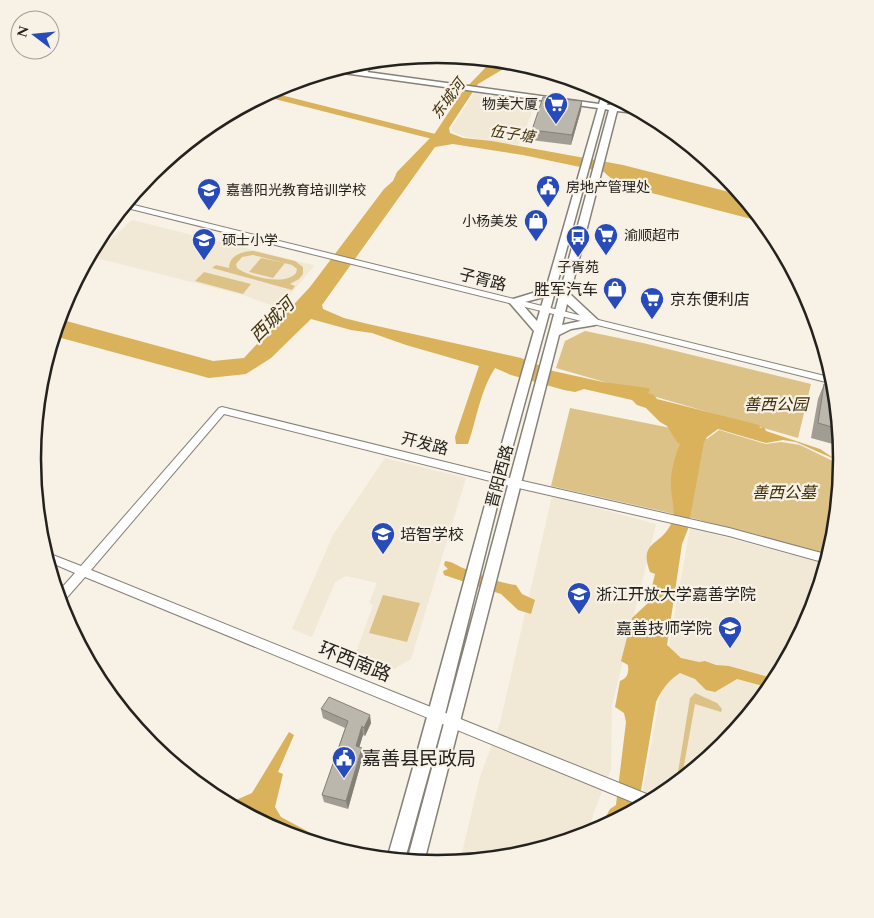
<svg xmlns="http://www.w3.org/2000/svg" width="874" height="918" viewBox="0 0 874 918" font-family="Spectral,'Noto Sans SC',serif">
	<rect width="100%" height="100%" fill="#f7f1e6"/>
	<g fill="#f1e9d6">
		<polygon points="475,92 537,100 519,145 466,137 453,132 452,127 457,119"/>
		<polygon points="132,220 313,265 314,266 279,308 243,295 96,258 99,254 94,250 109,241"/>
		<polygon points="385,458 466,478 411,659 394,669 355,655 373,605 369,603 377,583 346,576 335,582 312,637 292,629 333,535"/>
		<polygon points="552,496 656,524 612,706 611,769 594,812 588,834 516,856 460,861 480,777 500,723"/>
		<polygon points="690,528 826,564 811,614 773,684 723,745 661,795 640,807"/>
	</g>
	<g fill="#ddc288" fill-rule="evenodd">
		<path d="M254 251 295 261 303 267V274L299 279 290 284 295 286 292 290 212 268 216 265 229 268C229 255 243 251 254 251ZM253 255 292 265 297 269 296 273C286 286 249 277 237 268L236 264 242 257Z"/>
		<polygon points="261,258 285,263 273,278 249,272"/>
		<polygon points="204,272 251,284 243,294 195,281"/>
		<polygon points="585,331 643,343 811,384 798,438 556,368 565,341"/>
		<polygon points="570,408 666,427 707,439 719,430 766,444 781,442 800,445 841,465 834,538 828,555 692,518 551,486"/>
		<polygon points="383,595 420,603 407,642 369,633"/>
		<polygon points="695,693 717,703 722,709 721,712 695,704 683,771 689,773 686,775 678,772 690,698"/>
	</g>
	<g fill="#d9b25b">
		<path d="M502 61 515 62 478 84 449 128 450 133 463 138 492 141 623 165 741 195 763 222 617 184 604 172 523 155 453 144 435 147 322 305 323 309 344 318 368 324 521 358 553 371 603 382 648 388 650 389 648 393 654 395 657 399 759 425 760 428 764 427 766 431 820 449 832 457 841 460V462L796 442 783 440 766 443 718 429 707 437 704 442 688 529 682 544 667 645 681 658 699 662 705 661 716 665 729 666 776 679 770 688 737 679 715 692 706 690 695 679 680 673C669 680 661 690 656 702L638 808 609 824 604 820 610 809 616 805 626 722 624 713 615 707 620 681C627 678 629 674 628 665L621 661 632 618 648 603 655 574 650 572C638 541 661 546 671 524 677 512 671 499 671 486 670 474 675 455 680 444L677 442 667 426 660 422 646 408 637 405 632 400 584 389 575 392 564 390 511 375 495 368C480 391 477 418 468 444H456L455 437 479 366 406 345 372 333 351 330 311 319 271 358 246 374 209 378 54 336 59 319 213 361 244 358 310 287 384 189 393 181 397 172 435 133 463 91 488 65Z"/>
		<polygon points="221,118 197,143 112,220 151,173 213,123"/>
		<path d="M445 561C453 562 456 565 463 568 481 575 498 583 516 585L522 594 535 600 531 614 518 610 501 594 444 575 443 571 448 569 444 565Z"/>
		<polygon points="289,732 294,735 278,772 283,774 275,807 281,817 344,851 282,833 212,795 203,788 236,800 252,793"/>
	</g>
	<g fill="none" stroke-linecap="round" stroke-linejoin="round">
		<polygon fill="#d9b25b" fill-rule="evenodd" points="269,92 451,138 452,140 448,143 263,96"/>
		<g stroke="#868177" stroke-width="2">
			<g id="minor">
				<polygon points="377,60 365,75 361,75 361,73 371,61"/>
				<polygon points="126,203 833,378 834,384 123,207"/>
				<polygon points="222,407 514,479 729,528 829,555 826,563 729,536 514,487 224,414 91,570 654,797 655,799 642,806 85,577 63,602 60,603 57,593 75,573 47,561 45,552 81,566 219,408"/>
			</g>
		</g>
		<g stroke="#868177" stroke-width="3">
			<path id="major" d="M338 68 599 104 603 91 610 95 607 105H610L613 97 619 100 618 106 635 109 645 114 617 111 570 294 600 322 595 325 571 329 559 335 424 862 407 861 609 110 605 109 504 478 445 714 405 859H387C438 683 483 506 534 331L509 302 510 300 546 289 598 108 329 71ZM544 297 537 321 521 303ZM567 304 585 320 562 325Z"/>
		</g>
		<use href="#minor" fill="#fff" fill-rule="evenodd"/>
		<use href="#major" fill="#fff" fill-rule="evenodd"/>
	</g>
	<g fill="#a29d94">
		<polygon points="582,101 581,110 571,145 531,140 532,130"/>
		<polygon points="824,384 834,386 840,446 811,438 818,399"/>
		<polygon points="321,709 371,723 365,736 363,735 359,747 362,748 363,756 348,809 324,802 322,795 345,728 323,718"/>
	</g>
	<g fill="#848078">
		<polygon points="582,101 581,110 571,145 572,135"/>
		<polygon points="370,715 371,723 365,736 364,728"/>
		<polygon points="362,726 363,735 357,755 356,746"/>
		<polygon points="362,748 363,756 348,809 346,801"/>
	</g>
	<g fill="#bcb7ac" stroke="#848078">
		<polygon points="543,97 582,101 572,135 532,130"/>
		<polygon points="824,384 834,386 839,429 818,423"/>
		<polygon points="329,697 370,715 364,728 362,726 356,746 362,748 346,801 322,795 348,721 321,709"/>
	</g>
	<defs>
		<g id="supermarket-pin" transform="scale(1.25)"><path d="M0 17L-7.5 6A9.5 9.5 0 1 1 7.5 6Z" fill="#274bba" stroke="#f7f1e6"/><path d="M-6-5.5h2.5l.6 2H6L4.5 2H-2.5L-4.4-4H-6ZM-1.5 3.2a1.3 1.3 0 1 0 .1 0ZM3 3.2a1.3 1.3 0 1 0 .1 0Z" fill="#fff"/></g>
		<g id="civic-pin" transform="scale(1.25)"><path d="M0 17L-7.5 6A9.5 9.5 0 1 1 7.5 6Z" fill="#274bba" stroke="#f7f1e6"/><path d="M-.6-6.5H3V-4.5H.6V-3L4-1V1h2V6H-6V1h2V-1L-.6-3ZM-1.2 2.5V6h2.4V2.5Z" fill="#fff"/></g>
		<g id="school-pin" transform="scale(1.25)"><path d="M0 17L-7.5 6A9.5 9.5 0 1 1 7.5 6Z" fill="#274bba" stroke="#f7f1e6"/><path d="M0-5L7-2L0 1L-7-2ZM-4 1L0 2.5L4 1V4Q0 6-4 4Z" fill="#fff"/></g>
		<g id="shop-pin" transform="scale(1.25)"><path d="M0 17L-7.5 6A9.5 9.5 0 1 1 7.5 6Z" fill="#274bba" stroke="#f7f1e6"/><path d="M-5-2.5h2.3a2.7 3.5 0 0 1 5.4 0H5L5.5 6h-11ZM-1.5-2.5h3a1.5 2.3 0 0 0-3 0Z" fill="#fff"/></g>
		<g id="bus-pin" transform="scale(1.25)"><path d="M0 17L-7.5 6A9.5 9.5 0 1 1 7.5 6Z" fill="#274bba" stroke="#f7f1e6"/><path d="M-5-6H5V4H4V6H2V4H-2V6H-4V4H-5ZM-3.5-4V0h7V-4ZM-3.5 1.2v1.5H-2V1.2ZM2 1.2v1.5H3.5V1.2Z" fill="#fff"/></g>
		<g id="university-pin" transform="scale(1.25)"><path d="M0 17L-7.5 6A9.5 9.5 0 1 1 7.5 6Z" fill="#274bba" stroke="#f7f1e6"/><path d="M0-5L7-2L0 1L-7-2ZM-4 1L0 2.5L4 1V4Q0 6-4 4Z" fill="#fff"/></g>
	</defs>
	<g fill-rule="evenodd">
		<use href="#supermarket-pin" x="556" y="104"/>
		<use href="#civic-pin" x="548" y="187"/>
		<use href="#school-pin" x="209" y="190"/>
		<use href="#shop-pin" x="536" y="221"/>
		<use href="#supermarket-pin" x="606" y="235"/>
		<use href="#bus-pin" x="578" y="237"/>
		<use href="#school-pin" x="204" y="240"/>
		<use href="#shop-pin" x="615" y="289"/>
		<use href="#supermarket-pin" x="652" y="299"/>
		<use href="#school-pin" x="383" y="534"/>
		<use href="#university-pin" x="579" y="594"/>
		<use href="#university-pin" x="730" y="628"/>
		<use href="#civic-pin" x="344" y="758"/>
	</g>
	<g text-anchor="middle" stroke-width="4.5" stroke-linejoin="round" paint-order="stroke">
		<g font-size="14" fill="#24221e" stroke="#f7f1e6" text-anchor="start">
			<text x="538" y="109" text-anchor="end">物美大厦</text>
			<text x="566" y="192">房地产管理处</text>
			<text x="226" y="195">嘉善阳光教育培训学校</text>
			<text x="518" y="226" text-anchor="end">小杨美发</text>
			<text x="624" y="240">渝顺超市</text>
			<text x="222" y="245">硕士小学</text>
			<text x="578" y="272" text-anchor="middle">子胥苑</text>
		</g>
		<g font-size="15" font-style="italic" fill="#43330d" stroke="#f7f1e6">
			<text transform="translate(448 99) rotate(-53)" y="5">东城河</text>
			<text transform="translate(512 134) rotate(9)" y="5">伍子塘</text>
		</g>
		<g font-size="16" fill="#24221e" stroke="#f7f1e6">
			<text transform="translate(483 279) rotate(14)" y="6">子胥路</text>
			<text transform="translate(425 443) rotate(14)" y="6">开发路</text>
			<text transform="translate(499 476) rotate(-75)" y="6">晋阳西路</text>
		</g>
		<g font-size="16" fill="#24221e" stroke="#f7f1e6" text-anchor="start">
			<text x="598" y="295" text-anchor="end">胜军汽车</text>
			<text x="670" y="305">京东便利店</text>
			<text x="400" y="540">培智学校</text>
			<text x="596" y="600">浙江开放大学嘉善学院</text>
			<text x="712" y="634" text-anchor="end">嘉善技师学院</text>
		</g>
		<g font-size="16" font-style="italic" fill="#3e2f07" stroke="#f7f1e6">
			<text x="776" y="410">善西公园</text>
			<text x="784" y="498">善西公墓</text>
		</g>
		<g font-size="18" font-style="italic" fill="#43330d" stroke="#f7f1e6">
			<text transform="translate(272 320) rotate(-45)" y="6">西城河</text>
		</g>
		<g font-size="19" fill="#24221e" stroke="#f7f1e6">
			<text transform="translate(355 661) rotate(22)" y="7">环西南路</text>
		</g>
		<g font-size="19" fill="#24221e" stroke="#f7f1e6" text-anchor="start">
			<text x="362" y="765">嘉善县民政局</text>
		</g>
	</g>
	<path d="M0 0H874V918H0ZM41 459a396 396 0 1 1 792 0a396 396 0 1 1-792 0Z" fill="#f7f1e6" fill-rule="evenodd"/>
	<path fill="none" stroke="#24221e" stroke-width="2.5" d="M41 459a396 396 0 1 1 792 0a396 396 0 1 1-792 0Z"/>
	<g transform="translate(35 35) rotate(286)"><circle r="24" fill="#f7f1e6" stroke="#a39e96"/>
	<path d="M0-4L9 19L0 12L-9 19Z" fill="#274bba"/>
	<text y="-8" font-size="14" font-weight="bold" text-anchor="middle" fill="#24221e">N</text>
	</g>
</svg>
